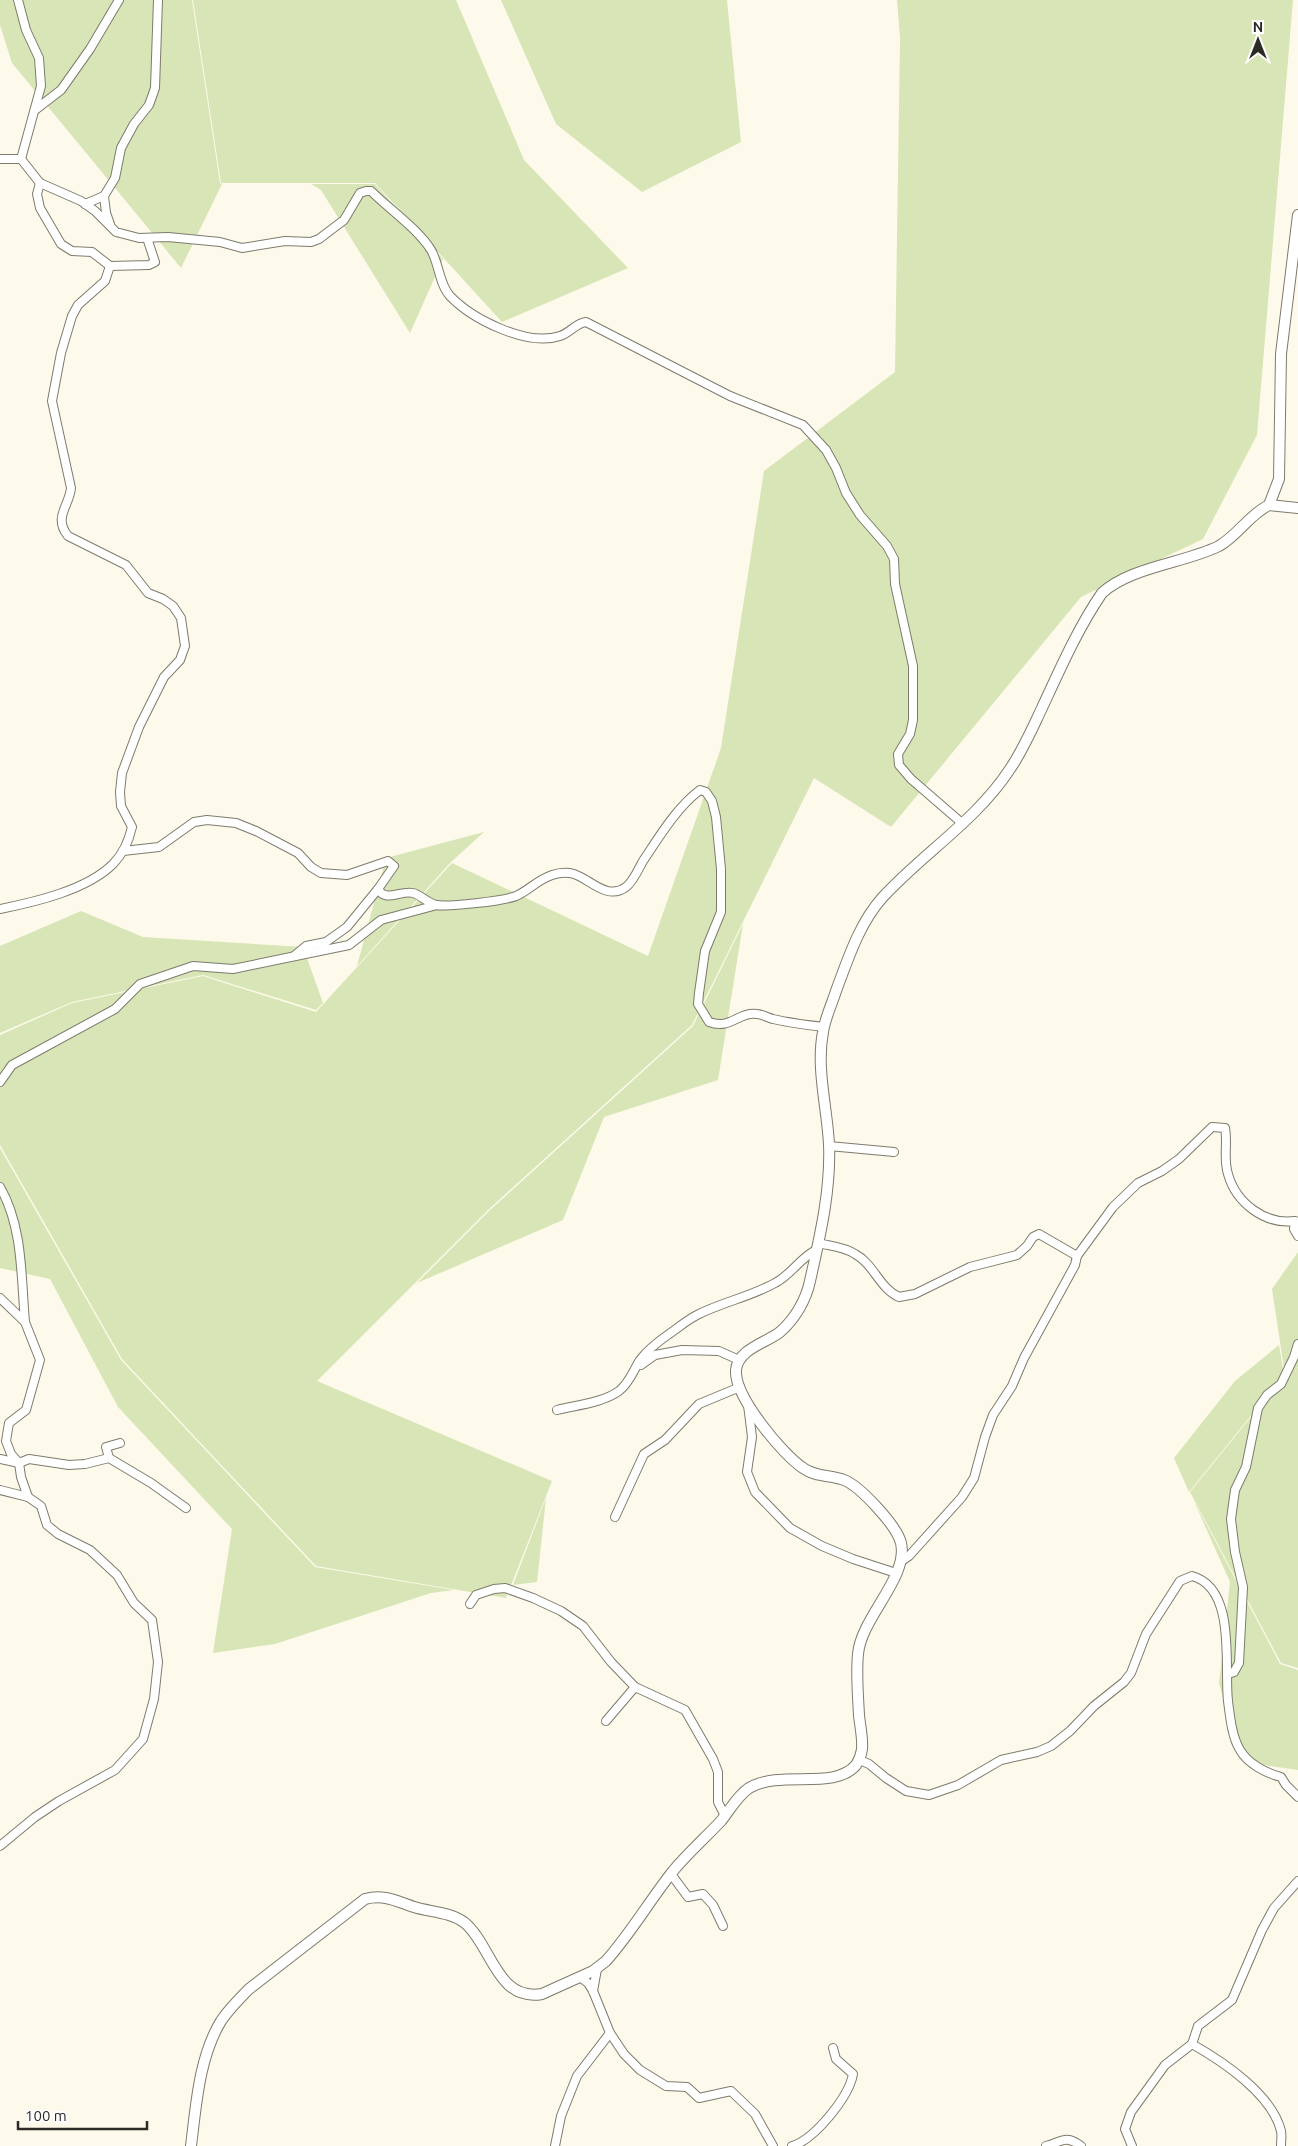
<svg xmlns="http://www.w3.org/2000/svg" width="1298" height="2146" viewBox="0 0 1298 2146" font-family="Ubuntu,sans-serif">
	<rect width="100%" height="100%" fill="#fefaeb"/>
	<g fill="#d8e5b6">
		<polygon points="0,0 192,0 220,183 222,184 181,268 12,63 0,25"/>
		<polygon points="193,0 456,0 524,160 628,268 502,322 375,183 221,183"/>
		<polygon points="501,0 727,0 741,142 642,192 556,124"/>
		<polygon points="897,0 1293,0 1257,435 1203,539 1081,597 891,827 814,778 692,1025 488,1210 317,1381 552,1481 506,1598 316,1566 122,1359 0,1145 0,1035 72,1003 203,976 316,1012 452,863 648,956 721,748 764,471 895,372 900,38"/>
		<polygon points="311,184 375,184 443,259 410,333 321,190"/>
		<polygon points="484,832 451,862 357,966 386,858"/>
		<polygon points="81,911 143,937 303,947 323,1003 316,1010 203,975 72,1002 0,1033 0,946"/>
		<polygon points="743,924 718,1080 604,1117 563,1220 417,1283 489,1211 693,1026"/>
		<polygon points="0,1148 121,1360 315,1567 454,1590 431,1593 275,1644 213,1653 232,1529 118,1407 50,1279 0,1268"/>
		<polygon points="1298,1252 1298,1668 1281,1663 1190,1492 1285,1375 1272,1289"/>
		<polygon points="1279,1345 1284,1375 1189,1492 1174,1458 1235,1381"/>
		<polygon points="546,1498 537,1582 513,1585"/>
		<polygon points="1193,1499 1280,1664 1298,1670 1298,1770 1243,1762 1219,1684 1230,1582"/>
	</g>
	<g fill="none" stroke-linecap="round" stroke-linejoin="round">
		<g stroke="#7e7b6d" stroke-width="10">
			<g id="minor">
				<polyline points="18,0 26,30 39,58 41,86 21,159"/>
				<polyline points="35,110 61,90 90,49 119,0"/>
				<path d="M0 159H21L40 183 81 201 95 211 116 232 139 238 168 237 220 242 242 248 285 241 311 242 319 239 344 220 360 193 366 191H371C389 209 418 229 431 250 439 263 439 284 450 296 472 319 527 347 560 336 570 333 576 323 586 322L730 396 803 425 826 450 836 468 846 493 860 515 887 546 894 559 895 584 913 666V720L910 734 898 754 899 765 911 779 963 824"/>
				<polyline points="40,183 37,194 40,208 61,244 72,251 92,252 110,266"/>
				<polyline points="85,204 104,196"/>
				<polyline points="110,224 106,213 104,196 115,178 121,148 134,124 149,105 155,88 158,0"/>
				<path d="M123 851 159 847 194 822 207 820 236 823 256 831 298 853 311 867 321 873 347 875 388 861 394 866 378 889C386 903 400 890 413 893 421 895 427 903 436 905 449 907 503 901 516 896 528 891 537 880 552 875 558 873 567 872 574 874 590 879 607 901 626 887 633 882 639 868 643 861 659 837 677 807 700 790L706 792 712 801 716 817 721 869V912L705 951 699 993 698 1004 709 1022C731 1030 737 1012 757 1014 762 1014 768 1018 773 1019 790 1023 806 1025 824 1027"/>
				<path d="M0 909C35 902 87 890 113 864 123 854 129 840 132 827L121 806 120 792 122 773 139 727 164 677 180 660 185 646 181 618 173 606 163 599 148 593 126 565 68 536C53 517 69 507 71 488L52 401 61 353 72 316 78 305 105 281 110 266 149 265 155 262 147 238"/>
				<polyline points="294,956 306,946 326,942 347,927 378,889"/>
				<polyline points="0,1082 12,1065 115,1009 140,984 193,966 233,969 349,945 381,920 437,905"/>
				<polyline points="829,1146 894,1152"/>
				<path d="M0 1187C23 1227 21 1276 25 1322"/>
				<path d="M818 1243C830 1246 845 1247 855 1254 874 1264 879 1288 899 1297L915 1294 970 1267 1017 1255 1027 1246 1033 1237 1039 1234 1077 1256"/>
				<polyline points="0,1298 25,1322 40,1360 26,1410 9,1423 6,1441 11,1454 19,1463 21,1477 28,1497"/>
				<polyline points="641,1365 655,1355 682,1350 719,1351 739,1360"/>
				<polyline points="748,1405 752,1437 747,1472 755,1492 790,1528 822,1546 853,1559 896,1573"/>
				<path d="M557 1410C577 1405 602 1403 619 1391 630 1382 633 1371 640 1360 648 1349 659 1341 669 1334 678 1328 687 1320 697 1315 722 1302 750 1297 775 1283 791 1275 800 1258 816 1250"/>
				<polyline points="109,1458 106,1447 120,1443"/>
				<polyline points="0,1459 19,1463 29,1459 69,1465 85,1464 109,1458 151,1483 186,1508"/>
				<polyline points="0,1490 28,1497 41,1506 47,1525 58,1534 90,1550 117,1575 134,1603 152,1620 158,1662 154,1699 143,1739 115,1770 59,1801 35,1817 0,1846"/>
				<polyline points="615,1517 644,1454 665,1440 699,1404 740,1387"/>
				<path d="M900 1562 909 1556 962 1497 974 1478 985 1437 993 1415 1012 1386 1024 1358 1075 1265 1077 1256 1113 1207 1138 1183 1162 1171 1179 1159 1212 1127 1225 1128C1228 1143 1223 1159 1228 1174 1236 1203 1265 1225 1295 1221L1294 1229 1298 1236"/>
				<polyline points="470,1604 476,1595 494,1589 505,1588 533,1598 561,1611 583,1626 611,1662 635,1687 685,1710 713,1759 718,1772 718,1802 725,1816"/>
				<polyline points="1228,1674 1234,1672 1239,1663 1243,1587 1235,1552 1231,1519 1235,1490 1246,1467 1258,1408 1267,1395 1281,1384 1294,1357 1298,1344"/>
				<polyline points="606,1721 635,1687"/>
				<path d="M860 1760 869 1764 886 1778 906 1791 929 1795 958 1785 1001 1760 1037 1752 1051 1746 1070 1731 1094 1706 1124 1682 1131 1673 1146 1634 1180 1581 1192 1576C1237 1588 1224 1667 1228 1701 1230 1717 1232 1737 1240 1750 1248 1764 1266 1773 1281 1777L1286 1785 1298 1797"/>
				<polyline points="671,1874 688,1897 703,1894 713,1905 723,1926"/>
				<polyline points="580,1977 588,1983 593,1991 610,2033 624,2054 640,2070 666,2086 687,2087 699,2098 731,2091 755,2114 773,2146"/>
				<polyline points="593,1991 597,1969"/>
				<path d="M1192 2044C1222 2061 1272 2094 1281 2131 1282 2135 1281 2141 1281 2146"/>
				<polyline points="555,2146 561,2116 577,2076 610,2033"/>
				<path d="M792 2146C814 2140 849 2097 853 2074L836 2059 833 2048"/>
				<path d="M1046 2146C1062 2142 1065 2134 1081 2146"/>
				<polyline points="1132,2146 1125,2129 1131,2112 1165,2065 1192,2044 1198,2026 1232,2000 1262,1930 1274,1908 1298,1881"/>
			</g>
		</g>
		<g stroke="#7e7b6d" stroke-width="12">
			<g id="tertiary">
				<polyline points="1269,505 1298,508"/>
				<path d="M191 2146C196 2106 199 2057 221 2021 229 2009 239 1999 249 1989L365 1899C384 1894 396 1901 414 1907 430 1912 451 1912 465 1923 492 1946 497 2002 542 1994L593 1971 606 1961C631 1933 650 1900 673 1871 688 1853 705 1838 721 1821 730 1810 737 1796 749 1788 782 1769 834 1791 856 1765 860 1759 861 1756 862 1749 863 1738 860 1726 859 1715 858 1695 856 1674 858 1654 861 1618 909 1577 901 1543 897 1526 860 1486 844 1480 831 1475 815 1477 803 1468 782 1454 734 1396 736 1370 738 1349 766 1343 780 1332 795 1319 806 1300 810 1281 820 1236 831 1190 829 1144 827 1107 816 1068 823 1032 825 1018 832 1004 836 991 848 959 859 924 882 898 923 853 976 821 1010 769 1023 750 1032 729 1042 708 1060 669 1078 628 1102 593 1130 567 1185 563 1219 546 1238 535 1249 515 1269 505L1279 479 1281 354 1298 215"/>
			</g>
		</g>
		<use href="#minor" stroke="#fff" stroke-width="8"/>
		<use href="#tertiary" stroke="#fff" stroke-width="10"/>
	</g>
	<g transform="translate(1258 40)" stroke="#ffffff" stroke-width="4" paint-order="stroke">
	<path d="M0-4L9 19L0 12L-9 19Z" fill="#2c2a25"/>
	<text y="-8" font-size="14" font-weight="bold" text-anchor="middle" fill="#2c2a25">N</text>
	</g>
	<path d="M18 2121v8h129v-8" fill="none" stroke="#2c2a25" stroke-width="2.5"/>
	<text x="25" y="2121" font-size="15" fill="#2c2a25" stroke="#ffffff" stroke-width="4" paint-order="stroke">100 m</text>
</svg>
